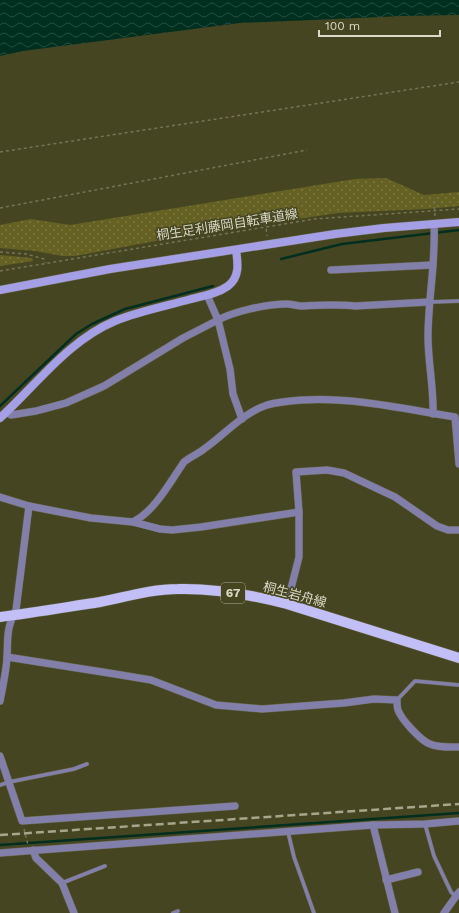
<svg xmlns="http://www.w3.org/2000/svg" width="459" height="913" viewBox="0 0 459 913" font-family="'Work Sans','Noto Sans JP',sans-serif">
	<defs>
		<pattern id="grass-dots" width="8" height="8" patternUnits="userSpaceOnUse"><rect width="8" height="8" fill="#646123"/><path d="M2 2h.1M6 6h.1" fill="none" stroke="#7a7741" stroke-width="1.8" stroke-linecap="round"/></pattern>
		<pattern id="water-waves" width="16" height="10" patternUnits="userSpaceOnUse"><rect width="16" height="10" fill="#002f20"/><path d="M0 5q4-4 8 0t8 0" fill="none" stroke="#254d3f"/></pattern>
	</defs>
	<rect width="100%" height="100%" fill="#464522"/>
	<g fill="url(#grass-dots)">
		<polygon points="386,178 424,195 459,192 459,206 425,209 338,213 270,223 268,221 266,210 261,210 263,222 262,224 161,240 75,256 62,256 35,251 0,248 0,225 31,219 70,225 355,179"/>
		<polygon points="0,255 32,258 33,261 0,266"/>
	</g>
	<polygon fill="url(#water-waves)" points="0,0 459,0 459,15 404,16 240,23 23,51 0,56"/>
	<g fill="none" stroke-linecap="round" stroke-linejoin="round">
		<g stroke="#002f20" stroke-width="2.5">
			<polyline points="281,259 342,244 459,230"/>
			<polyline points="0,406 76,334 92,324 125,309 213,286"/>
			<polyline points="0,845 459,813"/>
		</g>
		<g stroke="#646343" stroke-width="4.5">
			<g id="lane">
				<polyline points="430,302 459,301"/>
				<polyline points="397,700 415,681 459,685"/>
				<polyline points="0,785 9,782 74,769 87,764"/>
				<polyline points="425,824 434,856 451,892 455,896"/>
				<polyline points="288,832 294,857 314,913"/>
				<polyline points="62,883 105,866"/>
				<polyline points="173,913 178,911"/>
			</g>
		</g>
		<g stroke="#646343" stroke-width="8">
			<g id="street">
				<polyline points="331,270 433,265"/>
				<path d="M207 295 218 320C235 311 267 304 287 304 292 304 297 306 302 306 320 305 337 304 355 306L429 302"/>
				<polyline points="6,412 11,415 36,411 66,403 104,386 183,338 218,320 230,369 233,394 242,419"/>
				<path d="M433 414C434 389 428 362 428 337 428 299 436 262 434 224"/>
				<polyline points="0,497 29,506 91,518 133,522 160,529 172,530 201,527 299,512"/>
				<path d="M133 522C155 511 170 482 184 462 190 457 198 454 204 449 224 435 243 413 267 405 278 402 291 401 303 400 354 397 404 409 455 417L459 464"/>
				<polyline points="287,604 299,557 299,512 296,472 327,470 344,473 395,497 437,526 448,530 459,530"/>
				<path d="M7 657 115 674 151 680 216 705 262 709 344 703 374 699 397 700C397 703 397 707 398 710 401 719 421 741 430 744 439 748 450 747 459 747"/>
				<path d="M0 701C3 686 6 672 7 658 8 637 6 629 16 610L29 506"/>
				<polyline points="0,756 22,821 235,806"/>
				<polyline points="373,825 395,913"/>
				<polyline points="33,850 36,858 62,883 74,913"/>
				<polyline points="0,853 373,825 425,824 459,821"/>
				<polyline points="386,880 418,872"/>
				<polyline points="444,913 459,892"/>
			</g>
		</g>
		<g stroke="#646343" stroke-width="9">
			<g id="secondary">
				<polyline points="0,290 110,269 335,234 384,228 459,222"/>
				<path d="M0 418C37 384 69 340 115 321 139 311 166 306 191 299 203 296 217 294 228 286 240 277 238 263 236 250"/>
			</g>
		</g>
		<g stroke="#646343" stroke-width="11">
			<path id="primary" d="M0 617C33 613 67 607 100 602 126 597 151 589 178 589 215 588 252 595 287 604L459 658"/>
		</g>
		<g stroke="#757456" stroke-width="1.5" stroke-dasharray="3 3" stroke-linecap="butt">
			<polyline points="0,152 459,82"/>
			<polyline points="434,201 435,217"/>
			<polyline points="0,208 307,150"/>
			<polyline points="264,211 267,236"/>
			<polyline points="0,252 26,254 44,259 45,263"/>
			<polyline points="0,271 314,219 459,209"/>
			<polyline points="24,829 28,845"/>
		</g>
		<use href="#lane" stroke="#8280ab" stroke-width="3.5"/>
		<use href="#street" stroke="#8280ab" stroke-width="7"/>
		<use href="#secondary" stroke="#a5a0e6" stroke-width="8"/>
		<use href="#primary" stroke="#c1bff5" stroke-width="10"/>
		<polyline stroke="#a6a68d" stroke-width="2.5" stroke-dasharray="8 4" stroke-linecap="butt" points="0,835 459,804"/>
	</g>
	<g text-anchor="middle" stroke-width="3" stroke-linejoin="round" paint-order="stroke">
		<rect fill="#464522" stroke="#aead96" stroke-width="1" x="221" y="583" width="24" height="20" rx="3"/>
		<g font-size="12" font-weight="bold" fill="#dadac7">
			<text x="233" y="597">67</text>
		</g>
		<g font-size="13" fill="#dadac7" stroke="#464522">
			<text transform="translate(227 224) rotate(-9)" y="5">桐生足利藤岡自転車道線</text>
			<text transform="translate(295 594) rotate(15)" y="5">桐生岩舟線</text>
		</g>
	</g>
	<path d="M319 30v6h121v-6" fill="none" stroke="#dadac7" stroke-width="2"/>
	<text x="325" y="30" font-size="12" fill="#dadac7" stroke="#464522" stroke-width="3" paint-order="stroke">100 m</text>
</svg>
